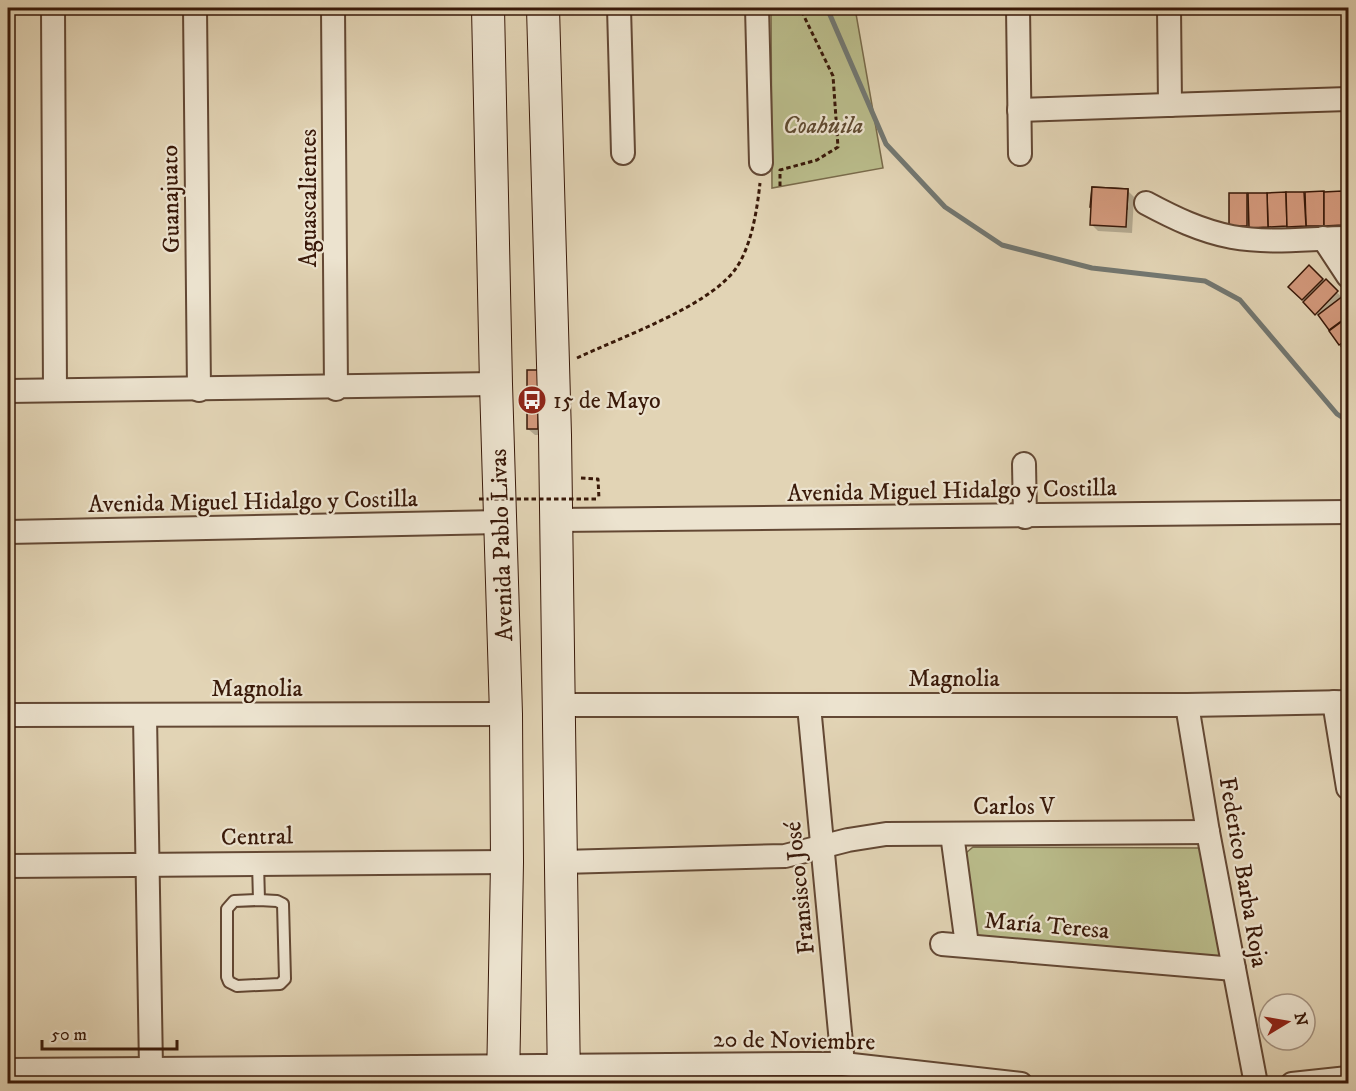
<svg xmlns="http://www.w3.org/2000/svg" width="1356" height="1091" viewBox="0 0 1356 1091" font-family="'IM FELL DW Pica',serif">
	<rect width="100%" height="100%" fill="#e2d4b5"/>
	<filter id="stains"><feTurbulence type="fractalNoise" baseFrequency=".00333" numOctaves="4"/><feColorMatrix values="0 0 0 0 .2 0 0 0 0 .09 0 0 0 0 .02 0 0 0 .5 -.17"/></filter>
	<radialGradient id="worn" r=".72"><stop offset=".6" stop-color="#630" stop-opacity="0"/><stop offset="1" stop-color="#630" stop-opacity=".3"/></radialGradient>
	<g fill="#b9bb8a" stroke="#796a4a" stroke-width="1.5">
		<polygon points="771,8 855,8 883,168 772,188"/>
		<polygon points="973,847 1201,848 1227,950 1216,958 979,937 973,929 966,853"/>
	</g>
	<g fill="#0003">
		<polygon points="1127,190 1134,197 1132,233 1098,231 1091,224"/>
		<polygon points="1348,193 1348,231 1237,232 1231,225 1231,195"/>
		<polygon points="1309,267 1343,298 1348,296 1348,355 1323,319 1290,287"/>
		<polygon points="528,371 544,378 544,435 535,435 528,429"/>
	</g>
	<g fill="none" stroke-linecap="round" stroke-linejoin="round">
		<polyline stroke="#727771" stroke-width="5" points="827,8 886,144 945,207 1002,245 1092,268 1205,281 1240,300 1337,414 1348,421"/>
	</g>
	<g fill="#d3997c" stroke="#391909" stroke-width="1.5">
		<polygon points="1092,187 1128,189 1127,209 1090,207"/>
		<polygon points="1092,187 1128,189 1126,227 1090,225"/>
		<polygon points="1324,191 1324,226 1306,226 1305,192"/>
		<polygon points="1342,191 1348,191 1348,225 1344,225"/>
		<polygon points="1342,191 1343,225 1324,226 1324,192"/>
		<polygon points="1286,192 1287,226 1268,227 1267,193"/>
		<polygon points="1286,192 1304,192 1306,226 1287,227"/>
		<rect x="1229" y="193" width="18" height="33"/>
		<polygon points="1248,193 1267,193 1268,227 1249,228"/>
		<polygon points="1309,265 1323,279 1302,300 1288,287"/>
		<polygon points="1326,279 1338,291 1315,315 1303,302"/>
		<polygon points="1347,293 1348,316 1329,330 1318,315"/>
		<polygon points="1348,317 1348,339 1339,345 1329,331"/>
		<polygon points="1348,341 1348,358 1341,346"/>
		<rect x="527" y="370" width="11" height="59"/>
	</g>
	<g fill="none" stroke-linecap="round" stroke-linejoin="round">
		<g stroke="#634834" stroke-width="14">
			<g id="service">
				<polyline points="258,863 259,900"/>
				<polygon points="259,900 277,901 283,904 285,979 280,984 237,986 229,982 227,977 227,909 234,901"/>
			</g>
		</g>
		<g stroke="#634834" stroke-width="26">
			<g id="minor">
				<polyline points="53,8 55,390"/>
				<polyline points="195,8 199,390"/>
				<polyline points="333,8 336,389"/>
				<polyline points="619,8 623,153"/>
				<polyline points="757,8 761,163"/>
				<polyline points="1018,8 1020,154"/>
				<polyline points="1169,8 1170,105"/>
				<polyline points="1019,110 1348,99"/>
				<path d="M1146 203C1174 218 1201 231 1232 237 1270 244 1311 238 1348 238"/>
				<polyline points="1323,238 1348,276"/>
				<polyline points="8,391 496,384"/>
				<polyline points="1024,464 1025,517"/>
				<polyline points="556,520 1348,512"/>
				<polyline points="8,532 500,522"/>
				<polyline points="1334,702 1348,788"/>
				<polyline points="560,705 1187,705 1348,702"/>
				<polyline points="1187,705 1208,832 1256,1084"/>
				<polyline points="809,706 843,1064"/>
				<polyline points="8,715 506,714"/>
				<polyline points="145,716 151,1068"/>
				<polyline points="952,834 967,945"/>
				<polyline points="562,862 785,856 848,840 886,834 1208,832"/>
				<polyline points="8,866 507,862"/>
				<polyline points="942,944 1234,969"/>
				<polyline points="8,1070 806,1064 843,1064 1021,1084"/>
				<polyline points="1292,1084 1348,1078"/>
			</g>
		</g>
		<g stroke="#391909" stroke-width="34">
			<g id="secondary">
				<polyline points="488,8 496,384 506,714 507,862 503,1084"/>
				<polyline points="543,8 555,435 564,1084"/>
			</g>
		</g>
		<g stroke="#391909" stroke-width="3" stroke-dasharray="4.5 3" stroke-linecap="butt">
			<polyline points="780,186 780,170 817,160 838,147 833,76 800,8"/>
			<path d="M577 358C621 337 705 308 734 271 751 249 757 211 760 183"/>
			<polyline points="581,478 598,479 599,499"/>
		</g>
		<use href="#service" stroke="#ece3cf" stroke-width="10"/>
		<use href="#minor" stroke="#ece3cf" stroke-width="22"/>
		<use href="#secondary" stroke="#ece3cf" stroke-width="32"/>
		<polyline stroke="#391909" stroke-width="3" stroke-dasharray="4.5 3" stroke-linecap="butt" points="479,499 599,499"/>
	</g>
	<defs>
		<g id="bus-disc" transform="scale(1.5)"><circle r="9.5" fill="#8f2418" stroke="#ece3cf"/><path d="M-5-6H5V4H4V6H2V4H-2V6H-4V4H-5ZM-3.5-4V0h7V-4ZM-3.5 1.2v1.5H-2V1.2ZM2 1.2v1.5H3.5V1.2Z" fill="#fff"/></g>
	</defs>
	<g fill-rule="evenodd">
		<use href="#bus-disc" x="532" y="400"/>
	</g>
	<g text-anchor="middle" stroke-width="4.5" stroke-linejoin="round" paint-order="stroke">
		<g font-size="24" font-style="italic" fill="#5f4a30" stroke="#ece3cf">
			<text x="823" y="133">Coahuila</text>
		</g>
		<g font-size="24" fill="#391909" stroke="#ece3cf">
			<text transform="translate(308 198) rotate(-90)" y="8">Aguascalientes</text>
			<text transform="translate(170 199) rotate(-91)" y="8">Guanajuato</text>
			<text transform="translate(952 490) rotate(-1)" y="8">Avenida Miguel Hidalgo y Costilla</text>
			<text transform="translate(253 501) rotate(-1)" y="8">Avenida Miguel Hidalgo y Costilla</text>
			<text transform="translate(501 545) rotate(-92)" y="8">Avenida Pablo Livas</text>
			<text x="954" y="686">Magnolia</text>
			<text x="257" y="696">Magnolia</text>
			<text x="1014" y="814">Carlos V</text>
			<text transform="translate(257 836) rotate(-1)" y="8">Central</text>
			<text transform="translate(1244 872) rotate(80)" y="8">Federico Barba Roja</text>
			<text transform="translate(799 888) rotate(-96)" y="8">Fransisco José</text>
			<text transform="translate(1047 925) rotate(5)" y="8">María Teresa</text>
			<text transform="translate(794 1040) rotate(1)" y="8">20 de Noviembre</text>
		</g>
		<g font-size="24" fill="#391909" stroke="#ece3cf" text-anchor="start">
			<text x="553" y="408">15 de Mayo</text>
		</g>
	</g>
	<rect width="1356" height="1091" fill="none" stroke="#e2d4b5" stroke-width="30"/>
	<rect x="9" y="9" width="1338" height="1073" fill="none" stroke="#391909" stroke-width="3"/>
	<rect x="15" y="15" width="1326" height="1061" fill="none" stroke="#391909" stroke-width="1.5"/>
	<g transform="translate(1287 1022) rotate(79)"><circle r="28" fill="#ece3cf" stroke="#a49280" stroke-width="1.5"/>
	<path d="M0-4.5L10 22L0 15L-10 22Z" fill="#8f2418"/>
	<text y="-9" font-size="16" font-weight="bold" text-anchor="middle" fill="#391909">N</text>
	</g>
	<path d="M42 1040v9h135v-9" fill="none" stroke="#391909" stroke-width="3"/>
	<text x="51" y="1040" font-size="18" fill="#391909" stroke="#ece3cf" stroke-width="4.5" paint-order="stroke">50 m</text>
	<rect width="100%" height="100%" filter="url(#stains)"/>
	<rect width="100%" height="100%" fill="url(#worn)"/>
</svg>
